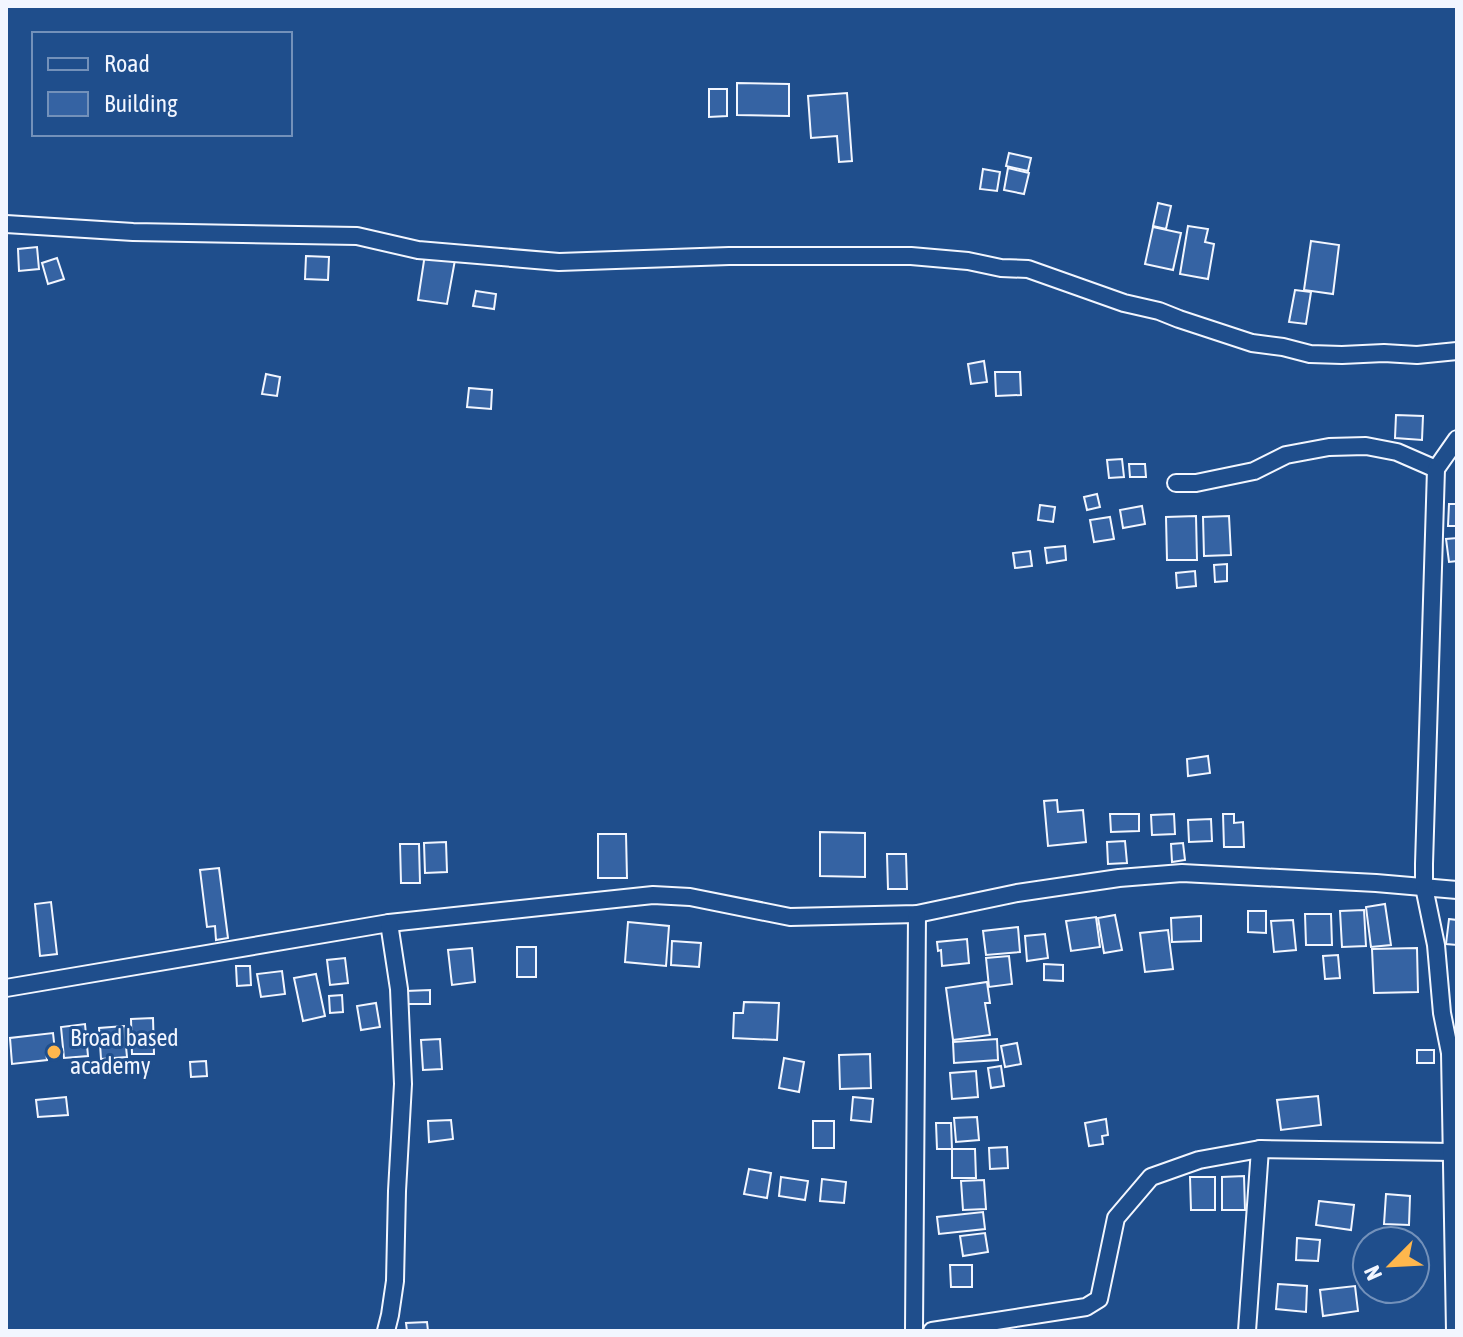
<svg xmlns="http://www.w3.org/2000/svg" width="1463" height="1337" viewBox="0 0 1463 1337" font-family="'Asap Condensed',sans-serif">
	<rect width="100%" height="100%" fill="#1f4e8c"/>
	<g fill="#3563a3" stroke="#f2f6ff" stroke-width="2">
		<polygon points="737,83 789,84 789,116 737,115"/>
		<polygon points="709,89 727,89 727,116 709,117"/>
		<polygon points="847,93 852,161 839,162 837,136 811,138 808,96"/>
		<polygon points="1009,153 1031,158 1028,171 1006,166"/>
		<polygon points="1008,168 1029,173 1024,194 1004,190"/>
		<polygon points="983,169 1000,172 997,191 980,189"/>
		<polygon points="1158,203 1171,206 1166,229 1153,226"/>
		<polygon points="1188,226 1208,229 1205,242 1214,244 1208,279 1180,274"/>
		<polygon points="1153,227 1181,233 1173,270 1145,264"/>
		<polygon points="1311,241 1339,245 1333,294 1304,290"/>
		<polygon points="37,247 39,269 19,271 18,249"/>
		<polygon points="425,254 455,260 447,304 418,300"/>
		<polygon points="306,256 329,257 328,280 305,279"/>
		<polygon points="57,258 64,279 48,284 42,263"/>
		<polygon points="1295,290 1311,292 1306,324 1289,322"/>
		<polygon points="476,291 496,294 494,309 473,306"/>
		<polygon points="984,361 987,382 971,384 968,364"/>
		<polygon points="995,372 1020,372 1021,395 996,396"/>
		<polygon points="266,374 280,377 277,396 262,394"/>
		<polygon points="469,388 492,390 491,409 467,407"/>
		<polygon points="1396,415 1423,416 1422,440 1395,438"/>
		<polygon points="1122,459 1124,477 1109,478 1107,460"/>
		<polygon points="1129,464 1145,464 1146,477 1130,477"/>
		<polygon points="1097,494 1100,507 1087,510 1084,497"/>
		<polygon points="1449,504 1457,504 1457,526 1448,526"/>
		<polygon points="1040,505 1055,507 1053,522 1038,520"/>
		<polygon points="1142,506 1145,524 1123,528 1120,510"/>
		<polygon points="1196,516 1197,560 1167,560 1166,517"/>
		<polygon points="1229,516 1231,555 1204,556 1203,517"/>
		<polygon points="1110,517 1114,539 1094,542 1090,520"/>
		<polygon points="1457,538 1457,561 1449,562 1446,539"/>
		<polygon points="1065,546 1066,560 1047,563 1045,548"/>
		<polygon points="1030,551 1032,566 1015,568 1013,553"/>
		<polygon points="1227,564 1227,581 1215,582 1214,565"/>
		<polygon points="1195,571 1196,586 1177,588 1176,573"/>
		<polygon points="1208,756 1210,773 1188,776 1187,759"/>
		<polygon points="1057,800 1058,812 1083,810 1086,842 1048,846 1044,801"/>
		<polygon points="1110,814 1139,814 1139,831 1111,832"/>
		<polygon points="1174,814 1175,834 1152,835 1151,815"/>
		<polygon points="1223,814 1234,814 1234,823 1243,822 1244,847 1224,847"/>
		<polygon points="1211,819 1212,841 1189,842 1188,820"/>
		<polygon points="820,832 865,833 865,877 820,876"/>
		<polygon points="598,834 626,834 627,878 598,878"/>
		<polygon points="1125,841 1127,863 1108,864 1107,842"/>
		<polygon points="446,842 447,872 425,873 424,843"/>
		<polygon points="1183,843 1185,860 1172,862 1171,844"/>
		<polygon points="400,844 419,844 420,883 401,883"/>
		<polygon points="887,854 906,854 907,889 888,889"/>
		<polygon points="219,868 228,938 216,940 215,926 207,927 200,870"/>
		<polygon points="51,902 57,954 40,956 35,904"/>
		<polygon points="1385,904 1391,945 1371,947 1366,907"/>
		<polygon points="1364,910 1366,946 1342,947 1340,911"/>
		<polygon points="1248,911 1266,911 1266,933 1248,932"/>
		<polygon points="1305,914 1331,914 1332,945 1306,945"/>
		<polygon points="1115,915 1122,950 1104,953 1098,918"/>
		<polygon points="1201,916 1201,941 1172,942 1171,918"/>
		<polygon points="1096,917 1100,947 1071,951 1066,921"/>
		<polygon points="1449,919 1457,920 1457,945 1446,944"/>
		<polygon points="1293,920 1296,950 1274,952 1271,921"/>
		<polygon points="628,922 669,926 666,966 625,962"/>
		<polygon points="1018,927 1020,952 986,955 983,931"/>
		<polygon points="1168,930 1173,969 1145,972 1140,933"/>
		<polygon points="1045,934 1048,958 1027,961 1025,936"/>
		<polygon points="967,939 969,963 942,966 941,950 938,951 937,942"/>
		<polygon points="672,941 701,943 699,967 671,965"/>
		<rect x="517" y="947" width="19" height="30"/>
		<polygon points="472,948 475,982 452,985 448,950"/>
		<polygon points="1417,948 1418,992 1374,993 1372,949"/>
		<polygon points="1338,955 1340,978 1325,979 1323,956"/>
		<polygon points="1009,956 1012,984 989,987 986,958"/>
		<polygon points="345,958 348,983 330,985 327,960"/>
		<polygon points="1044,964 1063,965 1063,981 1044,980"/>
		<polygon points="236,966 250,966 251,985 237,986"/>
		<polygon points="282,971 285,994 261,997 257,974"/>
		<polygon points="316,974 325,1016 303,1021 294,978"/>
		<polygon points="987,982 990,1003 985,1003 990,1035 953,1040 946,988"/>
		<polygon points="430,990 430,1004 407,1004 406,991"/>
		<polygon points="342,995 343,1012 330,1013 329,996"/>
		<polygon points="744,1002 779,1003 777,1040 733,1038 734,1013 743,1013"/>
		<polygon points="376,1003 380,1027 361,1030 357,1006"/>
		<polygon points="153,1018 154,1054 132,1054 131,1019"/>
		<polygon points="85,1024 88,1056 64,1058 61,1027"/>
		<polygon points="124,1026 127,1057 101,1059 99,1028"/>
		<polygon points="53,1033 55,1051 46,1052 47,1060 12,1064 10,1038"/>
		<polygon points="440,1039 442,1069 423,1070 421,1040"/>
		<polygon points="997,1039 998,1060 954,1063 953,1042"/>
		<polygon points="1017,1043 1021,1064 1005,1067 1001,1046"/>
		<rect x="1417" y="1050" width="17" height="13"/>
		<polygon points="870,1054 871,1088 840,1089 839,1055"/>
		<polygon points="784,1058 804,1062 799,1092 779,1088"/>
		<polygon points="206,1061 207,1076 191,1077 190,1062"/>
		<polygon points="1001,1066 1004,1086 991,1088 988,1068"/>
		<polygon points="976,1071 978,1097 952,1099 950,1073"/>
		<polygon points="1318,1096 1321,1125 1281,1130 1277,1100"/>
		<polygon points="66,1097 68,1115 38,1117 36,1100"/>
		<polygon points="853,1097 873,1099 871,1122 851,1120"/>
		<polygon points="977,1117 979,1140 956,1142 954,1118"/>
		<polygon points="1106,1119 1108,1135 1102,1136 1103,1144 1089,1146 1085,1123"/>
		<polygon points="451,1120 453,1139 429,1142 428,1121"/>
		<rect x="813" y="1121" width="21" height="27"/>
		<polygon points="936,1123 951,1123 952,1149 937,1149"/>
		<polygon points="1007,1147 1008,1168 990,1169 989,1148"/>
		<polygon points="952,1149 975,1149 976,1178 952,1178"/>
		<polygon points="749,1169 771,1173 767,1198 744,1194"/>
		<polygon points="1244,1176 1245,1210 1222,1210 1222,1177"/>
		<polygon points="781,1177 808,1181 805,1200 779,1196"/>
		<polygon points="1190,1177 1215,1177 1215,1210 1191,1210"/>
		<polygon points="822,1179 846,1182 844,1203 820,1201"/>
		<polygon points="984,1180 986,1209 963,1210 961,1181"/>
		<polygon points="1386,1194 1410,1196 1409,1225 1384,1224"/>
		<polygon points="1319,1201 1354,1205 1351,1230 1316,1225"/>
		<polygon points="983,1212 985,1229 939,1234 937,1217"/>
		<polygon points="985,1233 988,1252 963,1256 960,1236"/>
		<polygon points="1297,1238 1320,1240 1318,1261 1296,1260"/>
		<polygon points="950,1265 972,1265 972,1287 951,1287"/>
		<polygon points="1278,1284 1307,1286 1306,1312 1276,1309"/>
		<polygon points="1355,1286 1358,1311 1323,1316 1320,1290"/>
		<polygon points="427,1322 428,1331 407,1331 406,1323"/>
	</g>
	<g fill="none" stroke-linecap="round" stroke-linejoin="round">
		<g stroke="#f2f6ff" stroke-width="20">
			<g id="minor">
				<polyline points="6,224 133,232 357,236 418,250 559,262 729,256 911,256 968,261 1001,268 1028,269 1124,303 1159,311 1179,319 1252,343 1283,347 1310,354 1342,355 1384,353 1417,355 1457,351"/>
				<polyline points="1176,483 1196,483 1254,471 1286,455 1329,447 1366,446 1397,452 1436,469"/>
				<polyline points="6,988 389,923 653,895 690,897 790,917 917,914 1017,893 1119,878 1182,873 1376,883 1457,890"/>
				<polyline points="386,1331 390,1315 395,1281 397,1191 403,1084 399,989 389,923"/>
				<polyline points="914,1331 917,914"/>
				<polyline points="932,1331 1086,1307 1099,1299 1116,1218 1151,1177 1199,1160 1260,1149 1453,1152"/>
				<polyline points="1247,1331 1260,1149"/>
				<polyline points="1455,1331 1450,1053 1442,1013 1436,945 1424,887 1424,864 1436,469 1457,439"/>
			</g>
		</g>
		<use href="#minor" stroke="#1f4e8c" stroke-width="16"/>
	</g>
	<circle fill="#ffb74d" stroke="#1f4e8c" stroke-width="3" cx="54" cy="1052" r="8"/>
	<g text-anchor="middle" stroke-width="6" stroke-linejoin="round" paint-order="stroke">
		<g font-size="24" fill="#f2f6ff" stroke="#1f4e8c" text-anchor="start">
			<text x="70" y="1046">Broad based<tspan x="70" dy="28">academy</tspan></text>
		</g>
	</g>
	<rect width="1463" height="1337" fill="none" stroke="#f2f6ff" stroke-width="16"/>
	<rect x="32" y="32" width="260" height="104" fill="#1f4e8c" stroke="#7391ba" stroke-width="2"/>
	<rect x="48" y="58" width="40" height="12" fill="#1f4e8c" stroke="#7391ba" stroke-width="2"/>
	<text x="104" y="72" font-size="24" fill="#f2f6ff">Road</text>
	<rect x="48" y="92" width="40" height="24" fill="#3563a3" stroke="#7391ba" stroke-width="2"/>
	<text x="104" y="112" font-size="24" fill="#f2f6ff">Building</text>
	<g transform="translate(1391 1265) rotate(246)"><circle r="38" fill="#1f4e8c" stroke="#7391ba" stroke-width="2"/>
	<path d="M0-6L14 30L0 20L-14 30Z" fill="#ffb74d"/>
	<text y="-12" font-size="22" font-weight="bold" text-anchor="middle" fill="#f2f6ff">N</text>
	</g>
</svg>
